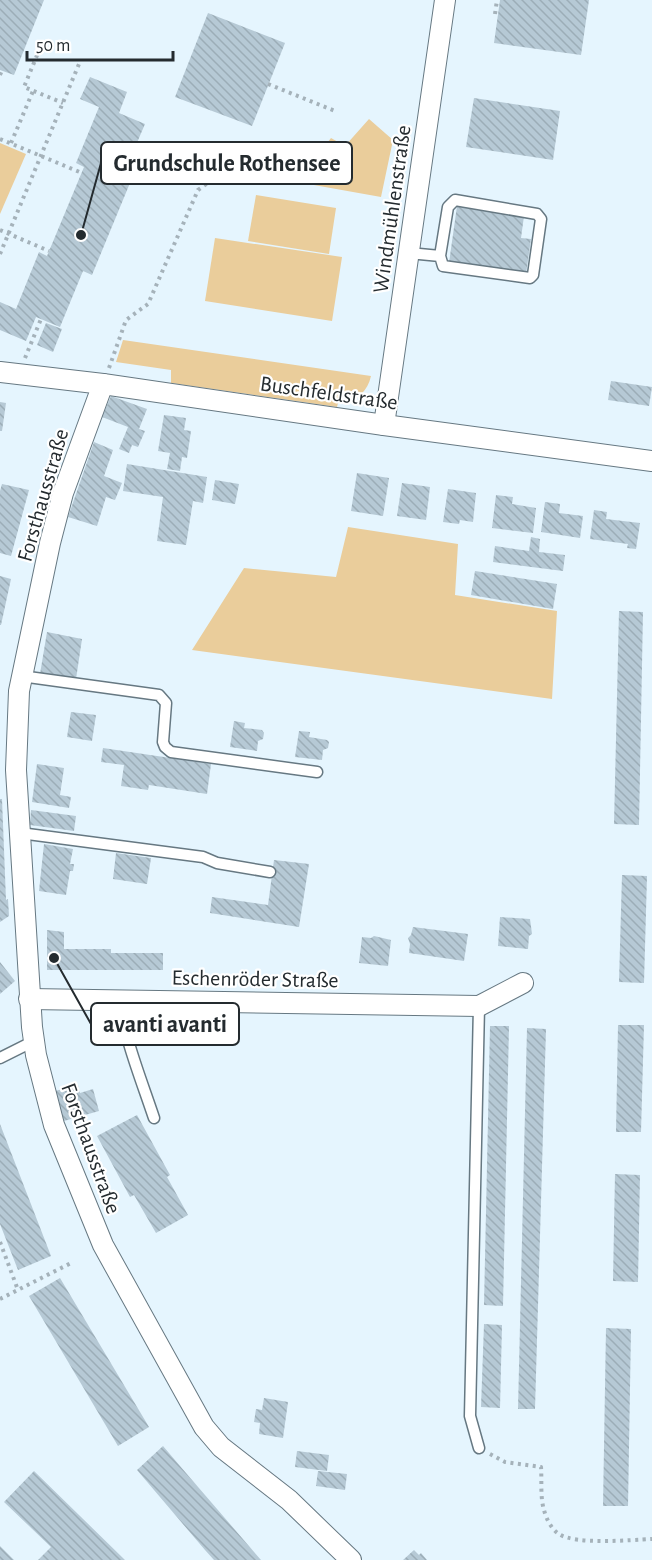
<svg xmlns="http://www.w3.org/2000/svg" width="652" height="1560" viewBox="0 0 652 1560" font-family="'Alegreya Sans',sans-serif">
	<defs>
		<pattern id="building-back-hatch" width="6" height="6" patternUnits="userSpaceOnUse" patternTransform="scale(1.5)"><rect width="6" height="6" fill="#b6c9d5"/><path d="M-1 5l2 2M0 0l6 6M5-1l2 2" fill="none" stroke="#9cadb7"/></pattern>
	</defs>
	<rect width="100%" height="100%" fill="#e5f5fe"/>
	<g fill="#eacd9b">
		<polygon points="369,119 393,140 381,197 297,182 331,138 345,146"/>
		<polygon points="0,143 26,154 0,214"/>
		<polygon points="256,195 336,208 329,254 248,241"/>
		<polygon points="215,238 342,257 332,321 205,301"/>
		<path d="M123 340 371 376C367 393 357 401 339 399L337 407 171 383V370L116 362Z"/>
		<polygon points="348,527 458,544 455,595 557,611 552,699 192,650 244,568 336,577"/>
	</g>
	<g fill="url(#building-back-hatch)">
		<polygon points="0,0 44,0 14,75 0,70"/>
		<polygon points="500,0 589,0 581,55 494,43"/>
		<polygon points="208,13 285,43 252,126 175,97"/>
		<polygon points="90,77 127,92 119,113 145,124 121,180 130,183 92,275 83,271 60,327 36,317 26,341 0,330 0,302 16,309 39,252 47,256 84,167 76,163 99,107 80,99"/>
		<polygon points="474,98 560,111 553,160 466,147"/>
		<polygon points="457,206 524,216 521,238 531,239 526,274 449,263"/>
		<polygon points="46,323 62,329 53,352 37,345"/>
		<polygon points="611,381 652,387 649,406 608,400"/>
		<polygon points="111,396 147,409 139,429 145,431 138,447 132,445 129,453 119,449 128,427 102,417"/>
		<polygon points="0,402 6,403 2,431 0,431"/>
		<polygon points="164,415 186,418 184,430 191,431 187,458 182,457 180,471 167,469 170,453 158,451"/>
		<polygon points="94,442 113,450 104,476 122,483 115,500 106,497 97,526 68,517"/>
		<polygon points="127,464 207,477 203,503 193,501 186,545 157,541 163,497 123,491"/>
		<polygon points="357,473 389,478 383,516 351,511"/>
		<polygon points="215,480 239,484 235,504 212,500"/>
		<polygon points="402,483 430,487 426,520 397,516"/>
		<polygon points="2,484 29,490 11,556 0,553 0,491"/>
		<polygon points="448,489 476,493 473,522 460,520 459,524 443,522"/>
		<polygon points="496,495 513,497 512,504 536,508 533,533 492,528"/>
		<polygon points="545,502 560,504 559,513 583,516 580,538 541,532"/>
		<polygon points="594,510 607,512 606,519 640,523 636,549 627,548 628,544 590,539"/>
		<polygon points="531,537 540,539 539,552 565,555 563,571 493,562 495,546 529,551"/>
		<polygon points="475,571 557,584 553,609 471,595"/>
		<polygon points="0,576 11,579 1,625 0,625"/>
		<polygon points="619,611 643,612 639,825 614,824"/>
		<polygon points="47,632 82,639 76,679 40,674"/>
		<polygon points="71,712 96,715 92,741 67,737"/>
		<polygon points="234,721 245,723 244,728 262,730 264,733 263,739 258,741 257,751 230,747"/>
		<polygon points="299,731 310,732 309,737 327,740 329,742 328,748 323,750 322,760 295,757"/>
		<polygon points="103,748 211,764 207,794 149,785 148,790 121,786 124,765 101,762"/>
		<polygon points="37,764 64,768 60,795 71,797 69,808 32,802"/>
		<polygon points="0,799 2,799 6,900 8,899 9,916 0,922"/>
		<polygon points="31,810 76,816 74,831 30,825"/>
		<polygon points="44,844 73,849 70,864 74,864 73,871 70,871 66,895 39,891"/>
		<polygon points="116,853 151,858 147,884 113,879"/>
		<polygon points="274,860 309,864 299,927 210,913 212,897 268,905"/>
		<polygon points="622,875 647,876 644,983 619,982"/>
		<polygon points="500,917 530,919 532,934 529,936 528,949 498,946"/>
		<polygon points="413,927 468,934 464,961 409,953 410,944 408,938 411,935"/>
		<polygon points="47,930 64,932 64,949 111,949 111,953 163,953 163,970 47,970"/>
		<polygon points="374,936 391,940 388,966 359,963 362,937 371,938"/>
		<polygon points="0,962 15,981 0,994"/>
		<polygon points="618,1025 644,1025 641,1132 616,1132"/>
		<polygon points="490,1026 509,1026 503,1306 484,1305"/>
		<polygon points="527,1028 546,1029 535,1409 518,1409"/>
		<polygon points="78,1085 80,1093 93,1089 99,1111 64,1121 55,1091"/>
		<polygon points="137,1115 170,1175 167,1177 188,1215 156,1233 134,1195 130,1197 97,1136"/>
		<polygon points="0,1124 51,1256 18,1270 0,1224"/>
		<polygon points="615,1174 640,1175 638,1282 613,1281"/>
		<polygon points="60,1278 149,1427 118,1446 29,1296"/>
		<polygon points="484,1324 502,1325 500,1408 481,1407"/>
		<polygon points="606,1328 631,1329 628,1506 603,1506"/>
		<polygon points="264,1398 288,1402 283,1438 259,1434 260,1423 254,1422 256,1409 262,1410"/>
		<polygon points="163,1446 186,1473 261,1560 214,1560 205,1550 137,1470"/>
		<polygon points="297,1451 329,1455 327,1471 295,1467"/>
		<polygon points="34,1471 125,1560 38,1560 51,1547 4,1502"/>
		<polygon points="318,1471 347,1474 345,1490 316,1486"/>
		<polygon points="0,1546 14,1560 0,1560"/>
		<polygon points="414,1550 419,1555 421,1553 427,1560 403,1560"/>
	</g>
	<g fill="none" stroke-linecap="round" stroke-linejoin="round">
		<g stroke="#667882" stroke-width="13">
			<g id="service">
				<polyline points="409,253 440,256 448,207 455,200 537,214 541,219 533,275 530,278 443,266 440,256"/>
				<polyline points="21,676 159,695 166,703 163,742 165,747 171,752 317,772"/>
				<polyline points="20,833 203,857 217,863 270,872"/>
				<path d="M119 999C125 1040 141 1079 154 1118"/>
				<polyline points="479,1006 470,1416 479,1448"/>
				<polyline points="0,1058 34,1041"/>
			</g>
		</g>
		<g stroke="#667882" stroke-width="22">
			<g id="minor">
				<polyline points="0,372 103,384 384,425 652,461"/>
				<polyline points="103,384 63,493 50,543 19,691 16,770 32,1027 36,1055 54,1125 103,1245 204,1427 221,1447 289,1500 351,1560"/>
				<polyline points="384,425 445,0"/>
				<polyline points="29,999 479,1006 523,983"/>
			</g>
		</g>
		<g stroke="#a5b2ba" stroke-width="4" stroke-dasharray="3 4.5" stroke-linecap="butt">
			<polyline points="495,14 497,0"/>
			<polyline points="40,48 24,87 63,103"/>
			<polyline points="0,75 2,70"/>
			<polyline points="268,84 335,111"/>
			<polyline points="0,139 82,173"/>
			<polyline points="11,143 33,91"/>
			<polyline points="307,148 314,154"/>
			<polyline points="0,230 49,251"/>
			<polyline points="0,254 79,64"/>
			<polyline points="25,358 41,319"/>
			<polyline points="109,368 126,320 148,304 198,190 233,165"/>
			<polyline points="0,1242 18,1290"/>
			<polyline points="0,1299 73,1262"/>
			<path d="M490 1454 505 1462 541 1467C542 1481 540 1497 544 1510 546 1518 551 1529 559 1534 575 1545 631 1540 652 1539"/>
		</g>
		<use href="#service" stroke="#fff" stroke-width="10"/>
		<use href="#minor" stroke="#fff" stroke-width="20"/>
	</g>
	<g text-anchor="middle" stroke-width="4.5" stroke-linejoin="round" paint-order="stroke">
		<g font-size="22" fill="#242b2f" stroke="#fff">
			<text transform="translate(391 209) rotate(-82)" y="8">Windmühlenstraße</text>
			<text transform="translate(329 392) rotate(8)" y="8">Buschfeldstraße</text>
			<text transform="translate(42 495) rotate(-74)" y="8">Forsthausstraße</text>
			<text transform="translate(255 978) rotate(1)" y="8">Eschenröder Straße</text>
			<text transform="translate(92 1148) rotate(70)" y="8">Forsthausstraße</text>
		</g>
	</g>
	<path fill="none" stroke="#242b2f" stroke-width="2" d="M81 235L101 163M54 958L91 1024"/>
	<g fill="#242b2f" stroke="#fff" stroke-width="2">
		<circle cx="81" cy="235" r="6"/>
		<circle cx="54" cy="958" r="6"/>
	</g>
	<g fill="#fff" stroke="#242b2f" stroke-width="2">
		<rect x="101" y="142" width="251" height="42" rx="6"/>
		<rect x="91" y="1003" width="148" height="42" rx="6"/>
	</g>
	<g font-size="24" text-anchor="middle" font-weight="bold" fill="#242b2f">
		<text x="227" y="171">Grundschule Rothensee</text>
		<text x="165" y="1032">avanti avanti</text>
	</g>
	<path d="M27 51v9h146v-9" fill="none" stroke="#242b2f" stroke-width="3"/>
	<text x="36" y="51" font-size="18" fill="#242b2f" stroke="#ffffff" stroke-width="4.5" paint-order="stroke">50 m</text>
</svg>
